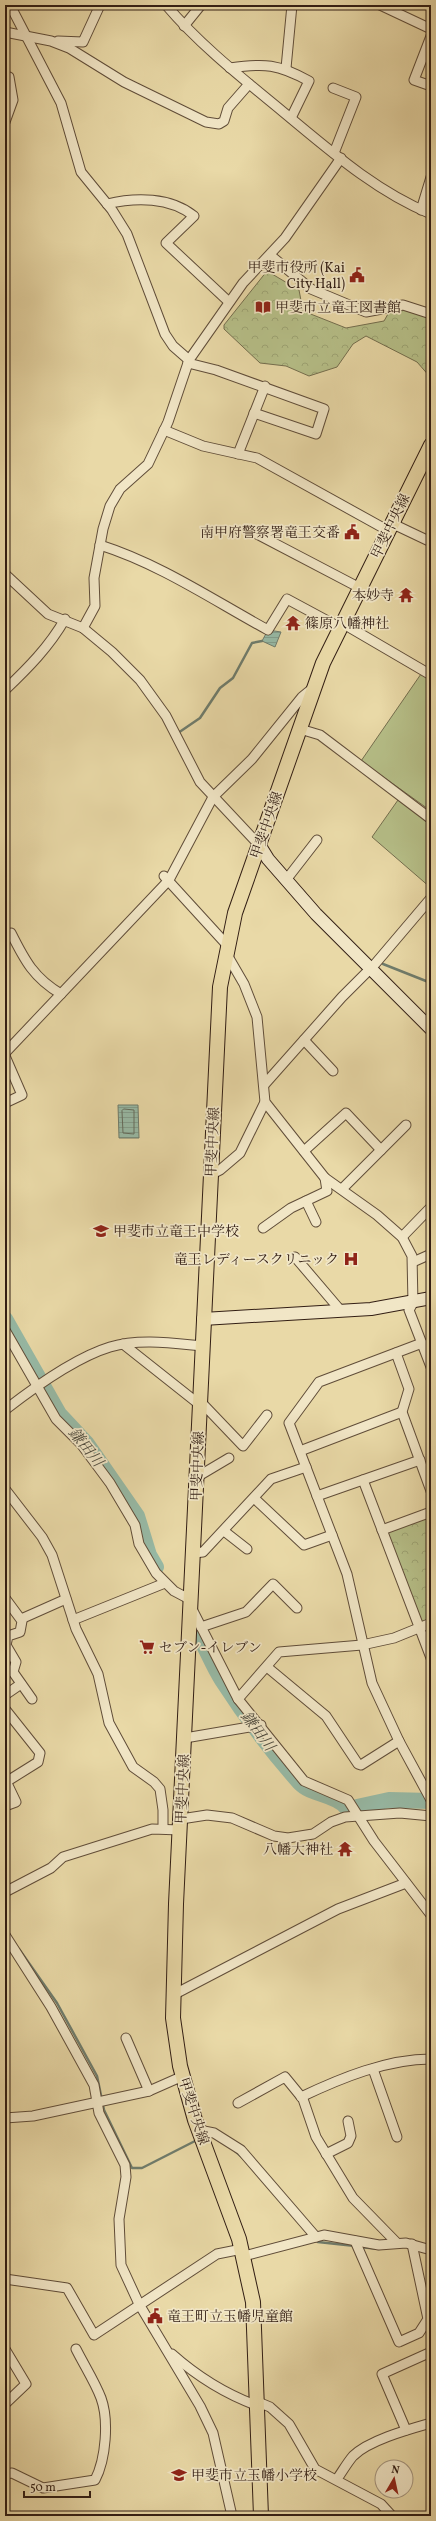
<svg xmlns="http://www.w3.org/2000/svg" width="436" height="2521" viewBox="0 0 436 2521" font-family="Vollkorn,'Noto Serif JP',serif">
	<defs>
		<pattern id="forest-crowns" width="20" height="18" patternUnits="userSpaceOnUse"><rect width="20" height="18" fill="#b6bf88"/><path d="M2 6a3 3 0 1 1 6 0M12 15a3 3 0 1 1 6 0" fill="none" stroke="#9da474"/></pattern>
		<pattern id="water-rules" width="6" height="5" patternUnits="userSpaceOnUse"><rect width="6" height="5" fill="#97baa6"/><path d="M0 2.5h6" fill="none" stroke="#839f8e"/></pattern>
	</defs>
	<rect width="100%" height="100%" fill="#e9d9a7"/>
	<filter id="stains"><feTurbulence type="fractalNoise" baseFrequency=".005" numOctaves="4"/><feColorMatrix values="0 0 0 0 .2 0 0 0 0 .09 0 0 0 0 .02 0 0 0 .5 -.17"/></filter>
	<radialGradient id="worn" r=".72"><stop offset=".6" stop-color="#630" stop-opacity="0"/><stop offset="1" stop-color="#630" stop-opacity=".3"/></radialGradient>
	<g fill="#b6bf88" stroke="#746e4e">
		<polygon points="421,674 431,681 431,811 361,761"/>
		<polygon points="398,800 431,824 431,888 372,837"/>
	</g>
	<g fill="url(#forest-crowns)" stroke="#746e4e">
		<polygon points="267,271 299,290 303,311 346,328 384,321 388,314 401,308 431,319 431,378 417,362 366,336 353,344 337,367 309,376 286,366 260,363 224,329 224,325"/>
		<polygon points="431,1512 431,1621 420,1626 384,1534"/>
	</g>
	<g fill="url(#water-rules)" stroke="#6f7c6c">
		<polygon points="268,630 281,632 275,647 262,641"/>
		<polygon points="118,1105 138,1105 139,1138 119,1138"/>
	</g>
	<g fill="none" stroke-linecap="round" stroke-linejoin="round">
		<polygon stroke="#646c5d" stroke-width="1" points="124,1109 134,1110 134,1134 123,1133 122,1111"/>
		<g stroke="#6f7c6c" stroke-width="2.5">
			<polyline points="178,733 200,718 220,688 233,678 252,643 262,641"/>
			<polyline points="383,964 431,983"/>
			<polyline points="5,1927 8,1934"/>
			<polyline points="19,1949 57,2003 97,2076 104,2110 132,2168 142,2168 197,2140"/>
			<polyline points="235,2151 243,2158"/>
			<polyline points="315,2239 318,2242 355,2246"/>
			<polyline points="360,2247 379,2249"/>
		</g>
		<g stroke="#97baa6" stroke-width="16">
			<polyline points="5,1319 59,1414 87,1444 137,1516 149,1555 156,1567"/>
			<path d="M195 1629C205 1645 212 1664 222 1680 245 1716 271 1750 299 1782 312 1796 334 1793 346 1807"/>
			<polyline points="357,1807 389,1800 431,1801"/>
		</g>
		<g stroke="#604d39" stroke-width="11">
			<g id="street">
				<polyline points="10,5 61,103 81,172 112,210 127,234 165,334 173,346 189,360"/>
				<path d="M166 5C200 45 242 78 282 111 328 149 375 191 431 214"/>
				<polyline points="380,5 431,29"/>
				<polyline points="184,26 201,5"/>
				<polyline points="5,32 51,41 69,48 124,82 206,122 219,124 224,121 228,108 249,84"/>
				<polyline points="431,36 414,80 431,86"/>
				<polyline points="58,41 83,42 100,5"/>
				<path d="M230 68C265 63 278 64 309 81L291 118"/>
				<polyline points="286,68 292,5"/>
				<polyline points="5,77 9,77 13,100 5,122"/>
				<polyline points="333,88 356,97 334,153"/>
				<path d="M107 204C136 197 170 197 194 216L166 243 229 302"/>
				<polyline points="421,210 431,177"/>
				<polyline points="270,255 311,289 366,312 403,305 431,314"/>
				<polyline points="188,363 216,370 324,409 316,434 254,413"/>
				<polyline points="164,430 203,446 257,458 387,530"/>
				<polyline points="238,454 265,386"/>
				<polyline points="391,523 431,542"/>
				<polyline points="253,532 360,588"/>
				<path d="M100 545C160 564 213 600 268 630L287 599 339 627"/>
				<polyline points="5,574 48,614 83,628 112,652 140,680 166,716 200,782 260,846"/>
				<polyline points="342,623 431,675"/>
				<polyline points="83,628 95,606 94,578 103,529 110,506 120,489 148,464 168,422 189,360 243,283 285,238 341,158"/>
				<path d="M5 690C28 668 49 647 65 619"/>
				<polyline points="300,729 320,735 431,819"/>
				<polyline points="164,876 227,945"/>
				<polyline points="286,880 317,840"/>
				<path d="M11 933C25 961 34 978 61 994"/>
				<polyline points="226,953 244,984 257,1017 265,1102 325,1178 377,1215 402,1237 412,1256 413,1303 409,1310 431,1367"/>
				<polyline points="304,1040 333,1071"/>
				<polyline points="5,1053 169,880 213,797 252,759 302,697 313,688"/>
				<polyline points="5,1056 22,1095 5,1103"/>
				<polyline points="264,1085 342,997 375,964 431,898"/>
				<polyline points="304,1151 346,1113 381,1150"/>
				<polyline points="210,1175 220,1170 240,1153 265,1102"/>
				<polyline points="342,1189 406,1125"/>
				<polyline points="306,1201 316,1222"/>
				<polyline points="263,1228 291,1208 327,1191 325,1178"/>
				<polyline points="402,1237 431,1207"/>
				<polyline points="295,1257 341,1311"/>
				<polyline points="413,1262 431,1254"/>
				<polyline points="5,1330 56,1419 81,1444 110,1483 135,1525 139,1544 156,1573 174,1591 191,1600"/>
				<polyline points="422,1343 319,1382 289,1423 347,1574 372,1683 399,1741 431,1800"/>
				<polyline points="123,1344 200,1405"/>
				<polyline points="396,1353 409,1389 402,1412 431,1491"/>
				<polyline points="200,1401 243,1446 267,1415"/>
				<path d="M5 1410C32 1389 77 1357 110 1347 139 1338 172 1343 202 1346"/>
				<polyline points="300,1451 402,1412"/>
				<polyline points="197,1477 229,1458"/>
				<polyline points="363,1480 431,1658"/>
				<polyline points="5,1489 42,1537 52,1555 76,1629 98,1674 109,1723 133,1767 154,1782 160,1789 163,1810 163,1828"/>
				<polyline points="317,1496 420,1460"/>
				<polyline points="254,1498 304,1545 332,1535"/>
				<polyline points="382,1530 431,1512"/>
				<polyline points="224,1531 247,1549"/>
				<polyline points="194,1553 203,1552 271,1479 306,1467"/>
				<polyline points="5,1598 22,1621 20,1632 8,1636 6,1645 16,1662 13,1672 32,1699"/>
				<polyline points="192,1609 238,1699 304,1781 348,1800 374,1841 431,1915"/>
				<polyline points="21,1619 66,1599"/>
				<polyline points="73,1620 165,1583"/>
				<polyline points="201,1627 246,1612 273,1584 297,1608"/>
				<polyline points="267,1667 326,1716 358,1764 361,1765 399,1741"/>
				<polyline points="5,1695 21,1684"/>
				<polyline points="238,1699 279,1652 362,1645 394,1638 431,1623"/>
				<polyline points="5,1709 40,1753 38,1762 6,1782"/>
				<polyline points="185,1738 261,1725"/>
				<polyline points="5,1779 16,1802 5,1806"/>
				<polyline points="181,1819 207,1815 232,1818 274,1836 288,1838 313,1834 331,1822 345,1817 400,1813 431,1816"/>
				<polyline points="5,1892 51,1868 63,1857 152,1829 180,1830"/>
				<polyline points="5,1935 51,2007 94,2085 99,2113 125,2165 126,2177 119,2219 121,2265 139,2304 200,2406 213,2433 232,2516"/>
				<polyline points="173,1995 338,1909 406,1883"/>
				<polyline points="126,2038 149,2091"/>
				<polyline points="373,2069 397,2137"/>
				<path d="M301 2097C341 2078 387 2059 431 2059"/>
				<polyline points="238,2103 285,2077 303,2099 316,2137 353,2198 396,2242"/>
				<polyline points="5,2118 33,2116 149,2091 183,2076"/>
				<polyline points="199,2130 214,2133 241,2150 316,2237"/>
				<polyline points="326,2154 348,2143 351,2136 348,2121"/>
				<polyline points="355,2241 399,2342 419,2333 428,2319 412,2244"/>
				<polyline points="244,2256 324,2235 379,2245 406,2243 431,2250"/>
				<polyline points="5,2279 67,2288 94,2335 217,2254 242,2249"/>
				<polyline points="5,2349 26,2384 5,2404"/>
				<path d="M172 2354C199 2378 225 2394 258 2406"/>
				<polyline points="258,2402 270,2407 289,2424 315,2469 381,2504 392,2516"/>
				<polyline points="406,2430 382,2374 431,2352"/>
				<path d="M5 2474 12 2473 43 2488 95 2480C106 2459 109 2420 101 2398 95 2382 84 2365 76 2349"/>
				<path d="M337 2479C342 2472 347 2463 353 2456 369 2440 410 2429 431 2423"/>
			</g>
		</g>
		<g stroke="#321e14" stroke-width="14">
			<g id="secondary">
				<polyline points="260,846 268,859 316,914 431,1029"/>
				<polyline points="203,1319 371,1309 431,1298"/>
			</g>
		</g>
		<g stroke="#321e14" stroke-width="16">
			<polyline id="primary" points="261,2516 253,2302 239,2239 195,2120 180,2066 173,2018 176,1904 220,987 235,913 323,663 431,445"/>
		</g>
		<use href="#street" stroke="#f1e6c6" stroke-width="9"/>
		<use href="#secondary" stroke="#f1e6c6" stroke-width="12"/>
		<use href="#primary" stroke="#e9d9a7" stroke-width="14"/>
	</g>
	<defs>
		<g id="civic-bare" transform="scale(1.2)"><path d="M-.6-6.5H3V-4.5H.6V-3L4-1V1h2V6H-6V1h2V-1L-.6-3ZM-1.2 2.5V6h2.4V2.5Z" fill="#8f2418" stroke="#f1e6c6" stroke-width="2.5" paint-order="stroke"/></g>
		<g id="library-bare" transform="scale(1.2)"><path d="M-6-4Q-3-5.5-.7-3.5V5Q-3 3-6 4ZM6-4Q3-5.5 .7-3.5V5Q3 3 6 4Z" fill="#8f2418" stroke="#f1e6c6" stroke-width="2.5" paint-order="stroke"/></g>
		<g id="temple-bare" transform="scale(1.2)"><path d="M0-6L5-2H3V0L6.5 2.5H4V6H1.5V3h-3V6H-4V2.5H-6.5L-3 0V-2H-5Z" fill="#8f2418" stroke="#f1e6c6" stroke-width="2.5" paint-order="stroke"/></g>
		<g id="school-bare" transform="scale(1.2)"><path d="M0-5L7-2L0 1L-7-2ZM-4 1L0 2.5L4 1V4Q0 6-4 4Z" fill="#8f2418" stroke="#f1e6c6" stroke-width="2.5" paint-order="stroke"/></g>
		<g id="hospital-bare" transform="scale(1.2)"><path d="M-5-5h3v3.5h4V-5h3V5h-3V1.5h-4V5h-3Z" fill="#8f2418" stroke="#f1e6c6" stroke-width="2.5" paint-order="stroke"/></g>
		<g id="supermarket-bare" transform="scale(1.2)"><path d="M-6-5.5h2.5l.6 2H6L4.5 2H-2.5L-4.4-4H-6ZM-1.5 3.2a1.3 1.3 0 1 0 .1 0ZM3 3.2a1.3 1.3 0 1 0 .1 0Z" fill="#8f2418" stroke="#f1e6c6" stroke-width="2.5" paint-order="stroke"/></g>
	</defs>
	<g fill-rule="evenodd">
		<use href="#civic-bare" x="357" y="275"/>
		<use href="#library-bare" x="263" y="307"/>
		<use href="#civic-bare" x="352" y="532"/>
		<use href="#temple-bare" x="406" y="595"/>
		<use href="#temple-bare" x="293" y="623"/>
		<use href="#school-bare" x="101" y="1231"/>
		<use href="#hospital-bare" x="351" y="1259"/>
		<use href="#supermarket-bare" x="147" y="1647"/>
		<use href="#temple-bare" x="345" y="1849"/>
		<use href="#civic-bare" x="155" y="2316"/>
		<use href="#school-bare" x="179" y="2475"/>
	</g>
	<g text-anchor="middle" stroke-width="3.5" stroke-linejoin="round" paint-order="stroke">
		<g font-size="14" fill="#321e14" stroke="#f1e6c6" text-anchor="start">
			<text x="345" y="272" text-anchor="end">甲斐市役所 (Kai<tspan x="345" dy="16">City Hall)</tspan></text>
			<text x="275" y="312">甲斐市立竜王図書館</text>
			<text x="340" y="537" text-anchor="end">南甲府警察署竜王交番</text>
			<text x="394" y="600" text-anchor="end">本妙寺</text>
			<text x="305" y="628">篠原八幡神社</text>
			<text x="113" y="1236">甲斐市立竜王中学校</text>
			<text x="339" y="1264" text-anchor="end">竜王レディースクリニック</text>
			<text x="159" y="1652">セブン-イレブン</text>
			<text x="333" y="1854" text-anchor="end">八幡大神社</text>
			<text x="167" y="2321">竜王町立玉幡児童館</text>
			<text x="191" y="2480">甲斐市立玉幡小学校</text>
		</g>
		<g font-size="14" fill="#321e14" stroke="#f1e6c6">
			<text transform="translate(390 526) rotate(-64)" y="5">甲斐中央線</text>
			<text transform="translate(266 825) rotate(-71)" y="5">甲斐中央線</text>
			<text transform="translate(212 1142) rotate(-87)" y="5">甲斐中央線</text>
			<text transform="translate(197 1466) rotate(-88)" y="5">甲斐中央線</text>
			<text transform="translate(182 1789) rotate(-87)" y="5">甲斐中央線</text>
			<text transform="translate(194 2111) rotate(72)" y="5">甲斐中央線</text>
		</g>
		<g font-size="15" font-style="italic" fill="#504d40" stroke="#f1e6c6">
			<text transform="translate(86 1447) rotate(51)" y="5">鎌田川</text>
			<text transform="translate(258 1731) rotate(53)" y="5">鎌田川</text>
		</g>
	</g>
	<rect width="436" height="2521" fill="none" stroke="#e9d9a7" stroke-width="20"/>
	<rect x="6" y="6" width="424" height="2509" fill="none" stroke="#321e14" stroke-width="2"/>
	<rect x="10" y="10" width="416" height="2501" fill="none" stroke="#321e14"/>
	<g transform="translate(394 2479) rotate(9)"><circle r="19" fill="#f1e6c6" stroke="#a5967f"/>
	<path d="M0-3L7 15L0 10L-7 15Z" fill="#8f2418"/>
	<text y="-6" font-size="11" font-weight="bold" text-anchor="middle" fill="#321e14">N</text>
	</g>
	<path d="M24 2491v6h66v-6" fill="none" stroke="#321e14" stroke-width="2"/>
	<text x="30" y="2491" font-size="12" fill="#321e14" stroke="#f1e6c6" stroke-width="3" paint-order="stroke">50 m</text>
	<rect width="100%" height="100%" filter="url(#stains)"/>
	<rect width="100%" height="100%" fill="url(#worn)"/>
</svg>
